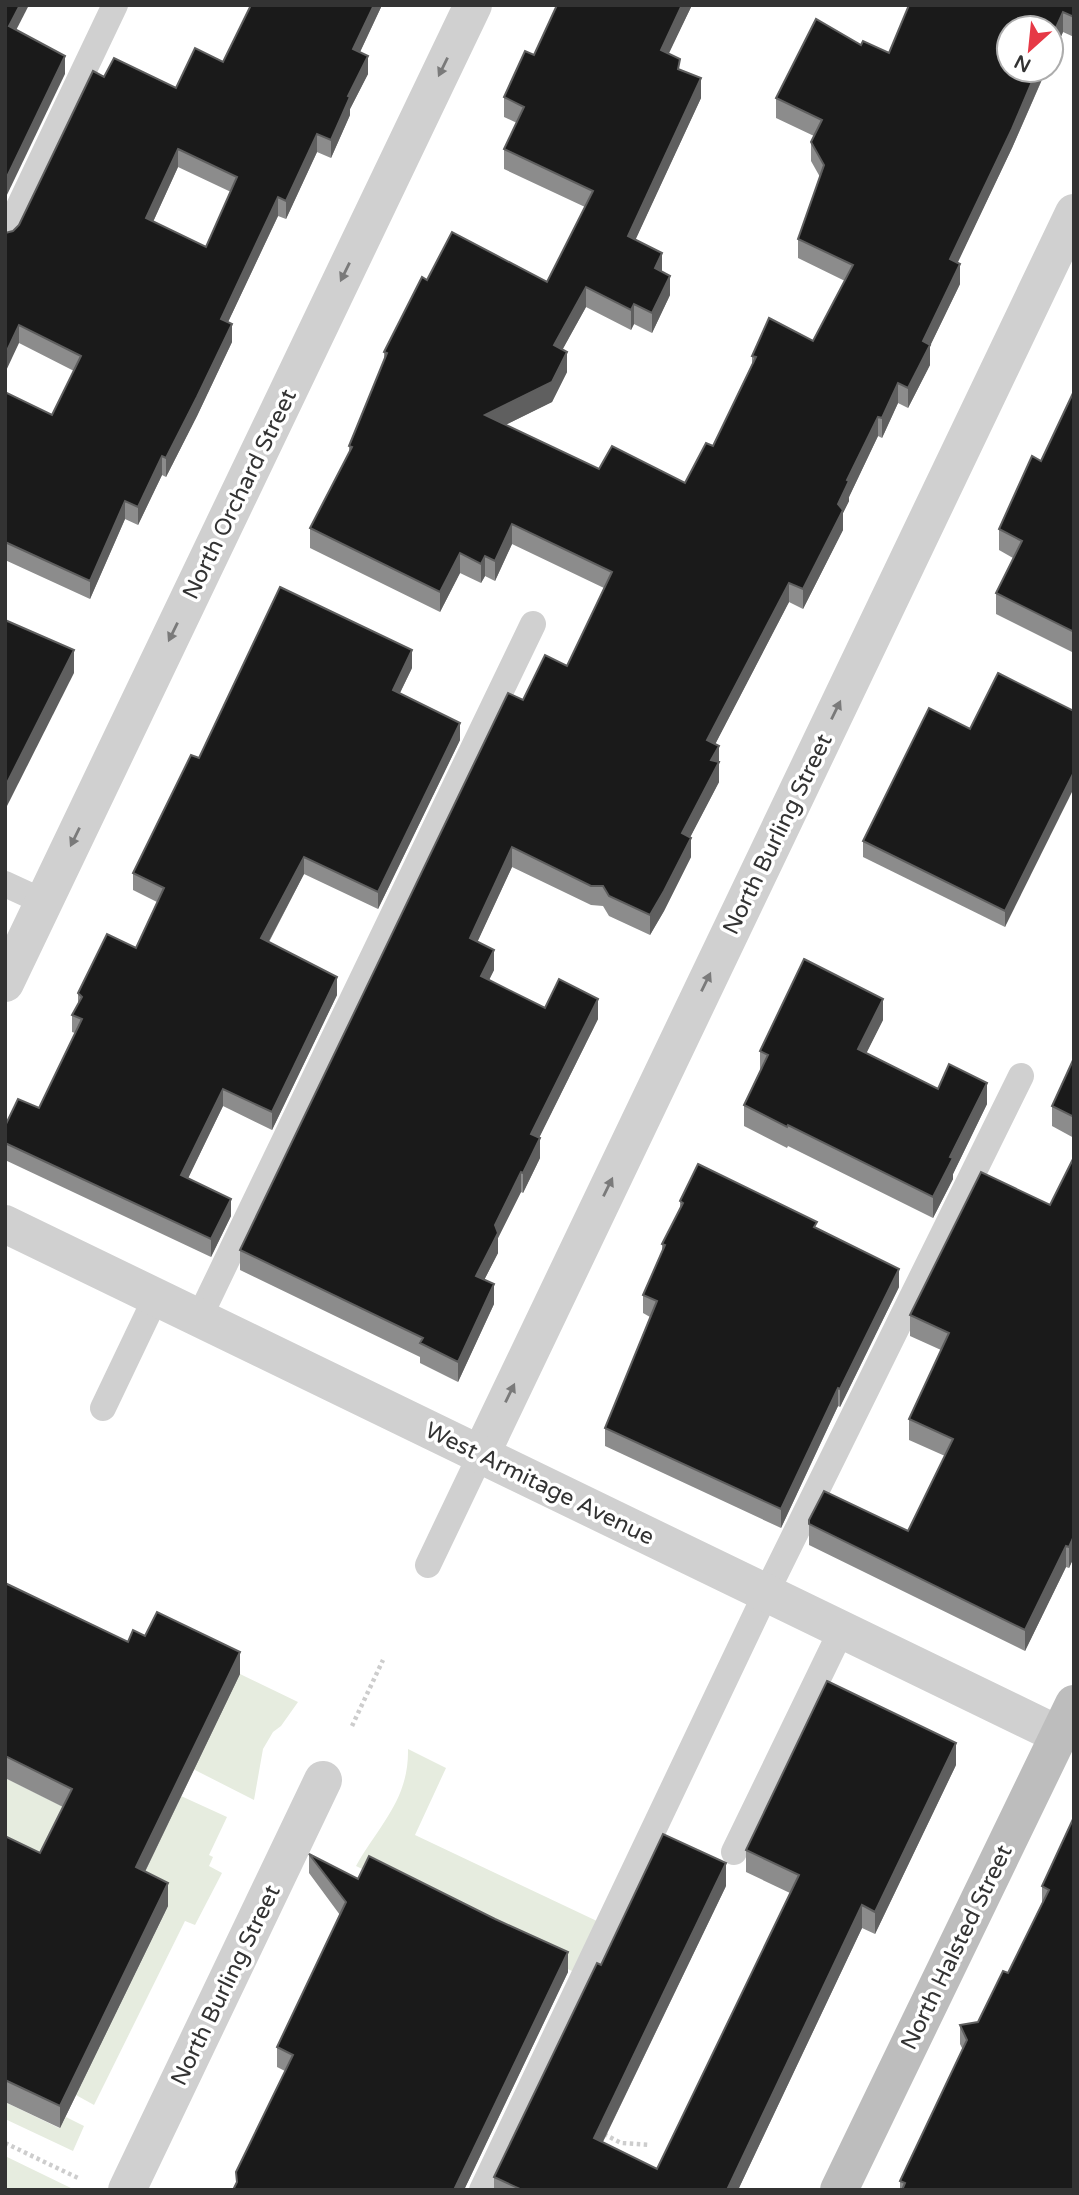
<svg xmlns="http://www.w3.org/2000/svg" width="1079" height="2195" viewBox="0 0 1079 2195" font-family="'Varela Round',sans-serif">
	<rect width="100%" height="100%" fill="#fff"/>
	<g fill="#e6ecdf">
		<polygon points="240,1674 298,1702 281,1726 273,1732 263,1749 254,1800 193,1769"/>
		<path d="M408 1749 446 1768 415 1835 599 1922 574 1972 356 1866C379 1825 409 1800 408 1749Z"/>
		<polygon points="5,1778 72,1811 40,1875 5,1858"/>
		<polygon points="181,1796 227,1817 209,1855 213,1857 209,1866 222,1873 195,1925 185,1921 94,2105 76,2095 168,1906 136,1890"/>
		<polygon points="5,2102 59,2128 66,2117 84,2126 73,2151 5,2119"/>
		<polygon points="5,2156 75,2190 5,2190"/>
	</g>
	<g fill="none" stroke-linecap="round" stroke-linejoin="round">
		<g stroke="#cdcdcd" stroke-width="4.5" stroke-dasharray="3.5 3.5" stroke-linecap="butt">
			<polyline points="352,1726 383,1660"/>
			<polyline points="604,2134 621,2143 650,2145"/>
			<polyline points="5,2143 80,2179"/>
		</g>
		<g stroke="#d0d0d0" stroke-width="26">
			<polyline points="5,236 115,5"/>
			<polyline points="5,884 44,902"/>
			<polyline points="199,1318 533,624"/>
			<polyline points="103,1408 156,1297"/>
			<polyline points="428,1565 481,1454"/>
			<polyline points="734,1852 842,1629"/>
			<polyline points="482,2190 766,1593 1021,1076"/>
		</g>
		<g stroke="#d0d0d0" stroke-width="38">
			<polyline points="5,983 473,5"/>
			<polyline points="481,1454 1074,213"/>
			<polyline points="127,2190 323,1780"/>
		</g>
		<polyline stroke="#d0d0d0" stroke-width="38" points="5,1224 1059,1735"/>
		<polyline stroke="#bdbdbd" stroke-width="38" points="839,2190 1074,1704"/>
	</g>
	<g fill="#8c8c8c" fill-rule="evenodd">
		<path d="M382 5 360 52 368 74 350 109V115L331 158 317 152 286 219 278 216 228 322 232 342 197 416 166 477 162 475 138 525 125 519 90 599 5 560V392L52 415 74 371 19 343 7 233 13 231 19 225 104 77 176 88 223 62ZM178 167 231 192 206 247 153 222Z"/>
		<polygon points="692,5 668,54 701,98 635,240 662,271 670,295 652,333 634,324 631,330 586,307 562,350 567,372 552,402 505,425 599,469 685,483 713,446 752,364 752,356 813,341 845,281 798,258 798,239 820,177 811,161 811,142 814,136 776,118 776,98 861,45 889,53 1074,5 1074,37 1063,32 1012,148 957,263 960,284 930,346 930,365 908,408 898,403 882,438 878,436 849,497 849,501 843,513 843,530 803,609 789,602 715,744 719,746 719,782 690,837 691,857 664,911 650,935 609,916 603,906 591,905 512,867 477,942 494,970 489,980 545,1008 598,1019 539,1138 540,1158 523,1193 521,1192 498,1238 498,1253 484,1280 494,1304 458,1382 420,1363 420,1357 240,1270 240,1250 523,700 567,666 604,588 512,544 495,581 485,576 481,583 460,573 440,612 310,548 310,528 349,454 349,446 384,360 384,352 427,280 547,282 585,207 504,169 504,149 517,123 504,117 504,97 534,55"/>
		<polygon points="1074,391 1074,653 996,614 996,593 1013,558 999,550 999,529 1041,461"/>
		<polygon points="412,668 400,693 460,740 378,909 304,874 269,942 337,995 272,1130 223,1106 188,1178 231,1216 211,1257 5,1160 5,1126 39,1108 75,1033 72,1032 72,1015 78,1004 78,993 136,948 157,902 133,890 133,873 199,758"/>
		<polygon points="1074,711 1005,927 863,857 863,841"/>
		<polygon points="883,1020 866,1053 938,1089 987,1104 953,1174 953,1179 933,1218 788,1146 787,1148 744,1126 744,1105 760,1071 760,1051"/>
		<polygon points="1074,1058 1074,1138 1052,1126 1052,1106"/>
		<polygon points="1074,1157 1074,1557 1069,1568 1066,1567 1025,1651 809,1545 809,1524 908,1531 945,1456 909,1440 909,1419 941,1350 910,1336 910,1315 1050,1205"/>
		<polygon points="680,1201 817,1228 899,1287 840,1407 838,1406 781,1528 605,1446 605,1428 650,1317 643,1313 643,1295 662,1251 662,1244 680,1208"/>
		<polygon points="5,1583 128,1642 145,1636 240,1674 145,1872 168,1906 60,2128 5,2102 5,1836 40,1853 63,1807 5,1778"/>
		<polygon points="956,1765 875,1934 862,1928 738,2190 494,2190 494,2177 601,1965 726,1886 603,2142 657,2169 790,1893 746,1872 746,1850"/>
		<polygon points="1074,1817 1074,2190 900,2190 900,2181 963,2050 960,2044 960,2025 978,2022 1008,1973 1042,1903 1042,1886"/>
		<polygon points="309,1854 358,1879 568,1972 464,2190 233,2190 236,2183 236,2172 285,2071 277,2067 277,2047 340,1915 309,1873"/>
	</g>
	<g fill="#5f5f5f">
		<polygon points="20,5 29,5 9,44 9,26"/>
		<polygon points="374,5 382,5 353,67 353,49"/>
		<polygon points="682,5 692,5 661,70 661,50"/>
		<polygon points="1063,12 1063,32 1051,59 1051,39"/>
		<polygon points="65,56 65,74 5,199 5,181"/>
		<polygon points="368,56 368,74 350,109 350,115 331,158 331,140 348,96"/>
		<polygon points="1037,70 1046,70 1012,148 950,279 950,259"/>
		<polygon points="701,78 701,98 628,256 628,236"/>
		<polygon points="317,134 317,152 286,219 286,201"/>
		<polygon points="178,149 178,167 146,237 146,218"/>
		<polygon points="278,197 278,216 221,337 221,319"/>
		<polygon points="662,253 662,273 655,268"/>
		<polygon points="960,264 960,284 930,346 930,365 908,408 908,388 923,341"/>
		<polygon points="670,276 670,295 652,333 652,313"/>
		<polygon points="586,287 586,307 554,365 554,345"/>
		<polygon points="634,304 634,324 631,330 631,310"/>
		<polygon points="232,324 232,342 197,416 166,477 166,458"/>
		<polygon points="19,325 19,343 5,373 5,355"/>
		<polygon points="567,352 567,372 552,402 485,435 485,415"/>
		<polygon points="898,383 898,403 882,438 882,418"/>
		<polygon points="878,417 878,436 849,497 849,501 843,513 843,530 803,609 803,589 838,504 847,480"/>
		<polygon points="162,456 162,475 138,525 138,507"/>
		<polygon points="125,501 125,519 90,599 90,581"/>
		<polygon points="512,524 512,544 495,581 495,561"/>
		<polygon points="460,553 460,573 440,612 440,592"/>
		<polygon points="485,556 485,576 481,583 481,564"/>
		<polygon points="789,583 789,602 707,760 707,740"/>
		<polygon points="74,650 74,673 5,810 5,787"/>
		<polygon points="412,650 412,668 393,707 393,690"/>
		<polygon points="460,723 460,740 378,909 378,892"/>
		<polygon points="719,746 719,782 682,853 682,833 711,760"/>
		<polygon points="1074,772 1074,788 1005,927 1005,911"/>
		<polygon points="691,838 691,857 664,911 650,935 650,915"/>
		<polygon points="512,847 512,867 470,958 470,938"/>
		<polygon points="304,857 304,874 261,956 261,938"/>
		<polygon points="494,950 494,970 481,996 481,976"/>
		<polygon points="337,977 337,995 272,1130 272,1112"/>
		<polygon points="598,999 598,1019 531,1154 531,1134"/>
		<polygon points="883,999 883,1020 858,1070 858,1049"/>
		<polygon points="987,1083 987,1104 953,1174 953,1179 933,1218 933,1197 950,1157"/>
		<polygon points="223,1089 223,1106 181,1193 181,1175"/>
		<polygon points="540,1138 540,1158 523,1193 523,1173"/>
		<polygon points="521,1172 521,1192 498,1238 498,1253 476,1296 476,1276 495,1225"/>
		<polygon points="231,1199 231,1216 211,1257 211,1239"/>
		<polygon points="899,1269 899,1287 840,1407 840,1389"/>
		<polygon points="494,1284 494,1304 458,1382 458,1362"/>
		<polygon points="838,1388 838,1406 781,1528 781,1509"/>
		<polygon points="1074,1536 1074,1557 1069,1568 1069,1547"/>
		<polygon points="1066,1546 1066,1567 1025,1651 1025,1630"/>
		<polygon points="240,1652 240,1674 136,1890 136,1867"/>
		<polygon points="956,1743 956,1765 875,1934 875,1912"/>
		<polygon points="726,1863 726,1886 594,2160 594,2138"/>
		<polygon points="168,1883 168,1906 60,2128 60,2106"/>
		<polygon points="862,1905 862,1928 738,2190 727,2190"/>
		<polygon points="568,1952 568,1972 464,2190 454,2190"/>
	</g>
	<g fill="#1a1a1a" stroke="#5f5f5f" stroke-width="2" fill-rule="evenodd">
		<polygon points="5,5 20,5 9,26 65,56 5,181"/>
		<path d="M251 5H374L353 49 368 56 348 96 350 97 331 140 317 134 286 201 278 197 221 319 232 324 197 397 166 458 162 456 138 507 125 501 90 581 5 542V392L52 415 81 356 19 325 5 355V233L13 231 19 225 93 71 104 77 114 58 176 88 195 48 223 62ZM178 149 237 177 206 247 146 218Z"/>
		<polygon points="557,5 682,5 661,50 680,59 678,69 701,78 628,236 662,253 655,268 670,276 652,313 634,304 631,310 586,287 554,345 567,352 552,382 485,415 599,469 612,446 685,483 706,443 713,446 756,357 752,356 769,318 813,341 853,265 798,239 824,165 811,142 822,120 776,98 816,19 861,45 863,41 889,53 909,5 1074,5 1074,17 1063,12 1051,39 1051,28 1009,28 1009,70 1037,70 1012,129 950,259 960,264 923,341 930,345 908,388 898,383 882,418 878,417 847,480 849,481 838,504 843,510 803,589 789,583 707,740 719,746 711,760 719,762 682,833 691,838 664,891 650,915 609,896 603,886 591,886 512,847 470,938 494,950 481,976 545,1008 559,979 598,999 531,1134 540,1138 523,1173 521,1172 495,1225 498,1233 476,1276 494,1284 458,1362 420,1343 423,1338 240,1250 508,693 523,700 545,655 567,666 612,572 512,524 495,561 485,556 481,564 460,553 440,592 310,528 352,447 349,446 387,353 384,352 422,277 427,280 452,232 547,282 593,191 504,149 524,107 504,97 525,51 534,55"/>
		<polygon points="1074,391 1074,632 996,593 1022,541 999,529 1032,456 1041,461"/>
		<polygon points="280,587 412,650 393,690 460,723 378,892 304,857 261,938 337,977 272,1112 223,1089 181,1175 231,1199 211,1239 5,1143 5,1126 18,1099 39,1108 82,1019 72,1015 82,997 78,993 107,934 136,948 164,888 133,873 191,755 199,758"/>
		<polygon points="5,620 74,650 5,787"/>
		<polygon points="998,673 1074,711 1074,772 1005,911 863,841 929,708 970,729"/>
		<polygon points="804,959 883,999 858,1049 938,1089 949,1064 987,1083 950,1157 953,1158 933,1197 788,1125 787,1127 744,1105 768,1055 760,1051"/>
		<polygon points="1074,1058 1074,1117 1052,1106"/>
		<polygon points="1074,1157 1074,1536 1069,1547 1066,1546 1025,1630 809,1524 809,1520 824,1491 908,1531 953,1439 909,1419 949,1333 910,1315 981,1172 1050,1205"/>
		<polygon points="698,1164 817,1222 814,1227 899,1269 840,1389 838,1388 781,1509 605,1428 657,1301 643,1295 665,1245 662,1244 683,1203 680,1201"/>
		<polygon points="5,1583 128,1642 133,1630 145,1636 157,1612 240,1652 136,1867 168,1883 60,2106 5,2080 5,1836 40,1853 72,1789 5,1756"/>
		<polygon points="827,1681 956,1743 875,1912 862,1905 727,2190 522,2190 494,2177 597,1963 601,1965 663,1834 726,1863 594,2138 657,2169 799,1875 746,1850"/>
		<polygon points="1074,1817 1074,2190 902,2190 905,2183 900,2181 967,2040 960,2025 978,2022 1003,1971 1008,1973 1049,1890 1042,1886"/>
		<polygon points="309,1854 358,1879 369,1856 495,1919 568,1952 454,2190 233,2190 237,2182 236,2172 293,2055 277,2047 346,1902"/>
	</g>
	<defs><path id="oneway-solid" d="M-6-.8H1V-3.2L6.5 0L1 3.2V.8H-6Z" transform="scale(1.75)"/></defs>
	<g fill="#7a7a7a">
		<use href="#oneway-solid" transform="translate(443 67) rotate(116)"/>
		<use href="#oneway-solid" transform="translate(345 272) rotate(116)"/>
		<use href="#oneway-solid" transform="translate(173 632) rotate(116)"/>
		<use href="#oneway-solid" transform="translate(836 710) rotate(-64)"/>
		<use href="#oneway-solid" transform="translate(75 837) rotate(116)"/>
		<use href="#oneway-solid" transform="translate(706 982) rotate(-64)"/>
		<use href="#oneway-solid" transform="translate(608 1187) rotate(-64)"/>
		<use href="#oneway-solid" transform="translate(510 1393) rotate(-64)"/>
	</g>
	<g text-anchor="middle" stroke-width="7" stroke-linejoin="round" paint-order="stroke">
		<g font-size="23" fill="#333" stroke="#fff">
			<text transform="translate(239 494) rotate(-64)" y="8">North Orchard Street</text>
			<text transform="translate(777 834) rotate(-64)" y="8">North Burling Street</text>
			<text transform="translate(540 1483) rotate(26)" y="8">West Armitage Avenue</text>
			<text transform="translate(956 1947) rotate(-64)" y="8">North Halsted Street</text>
			<text transform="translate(225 1985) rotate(-64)" y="8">North Burling Street</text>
		</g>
	</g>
	<rect width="1079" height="2195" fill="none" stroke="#333333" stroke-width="14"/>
	<g transform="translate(1030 49) rotate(207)"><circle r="33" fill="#ffffff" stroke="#adadad" stroke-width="2"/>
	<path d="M0-5L12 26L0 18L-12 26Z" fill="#e63946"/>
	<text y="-10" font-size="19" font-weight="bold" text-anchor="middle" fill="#333333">N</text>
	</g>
</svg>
